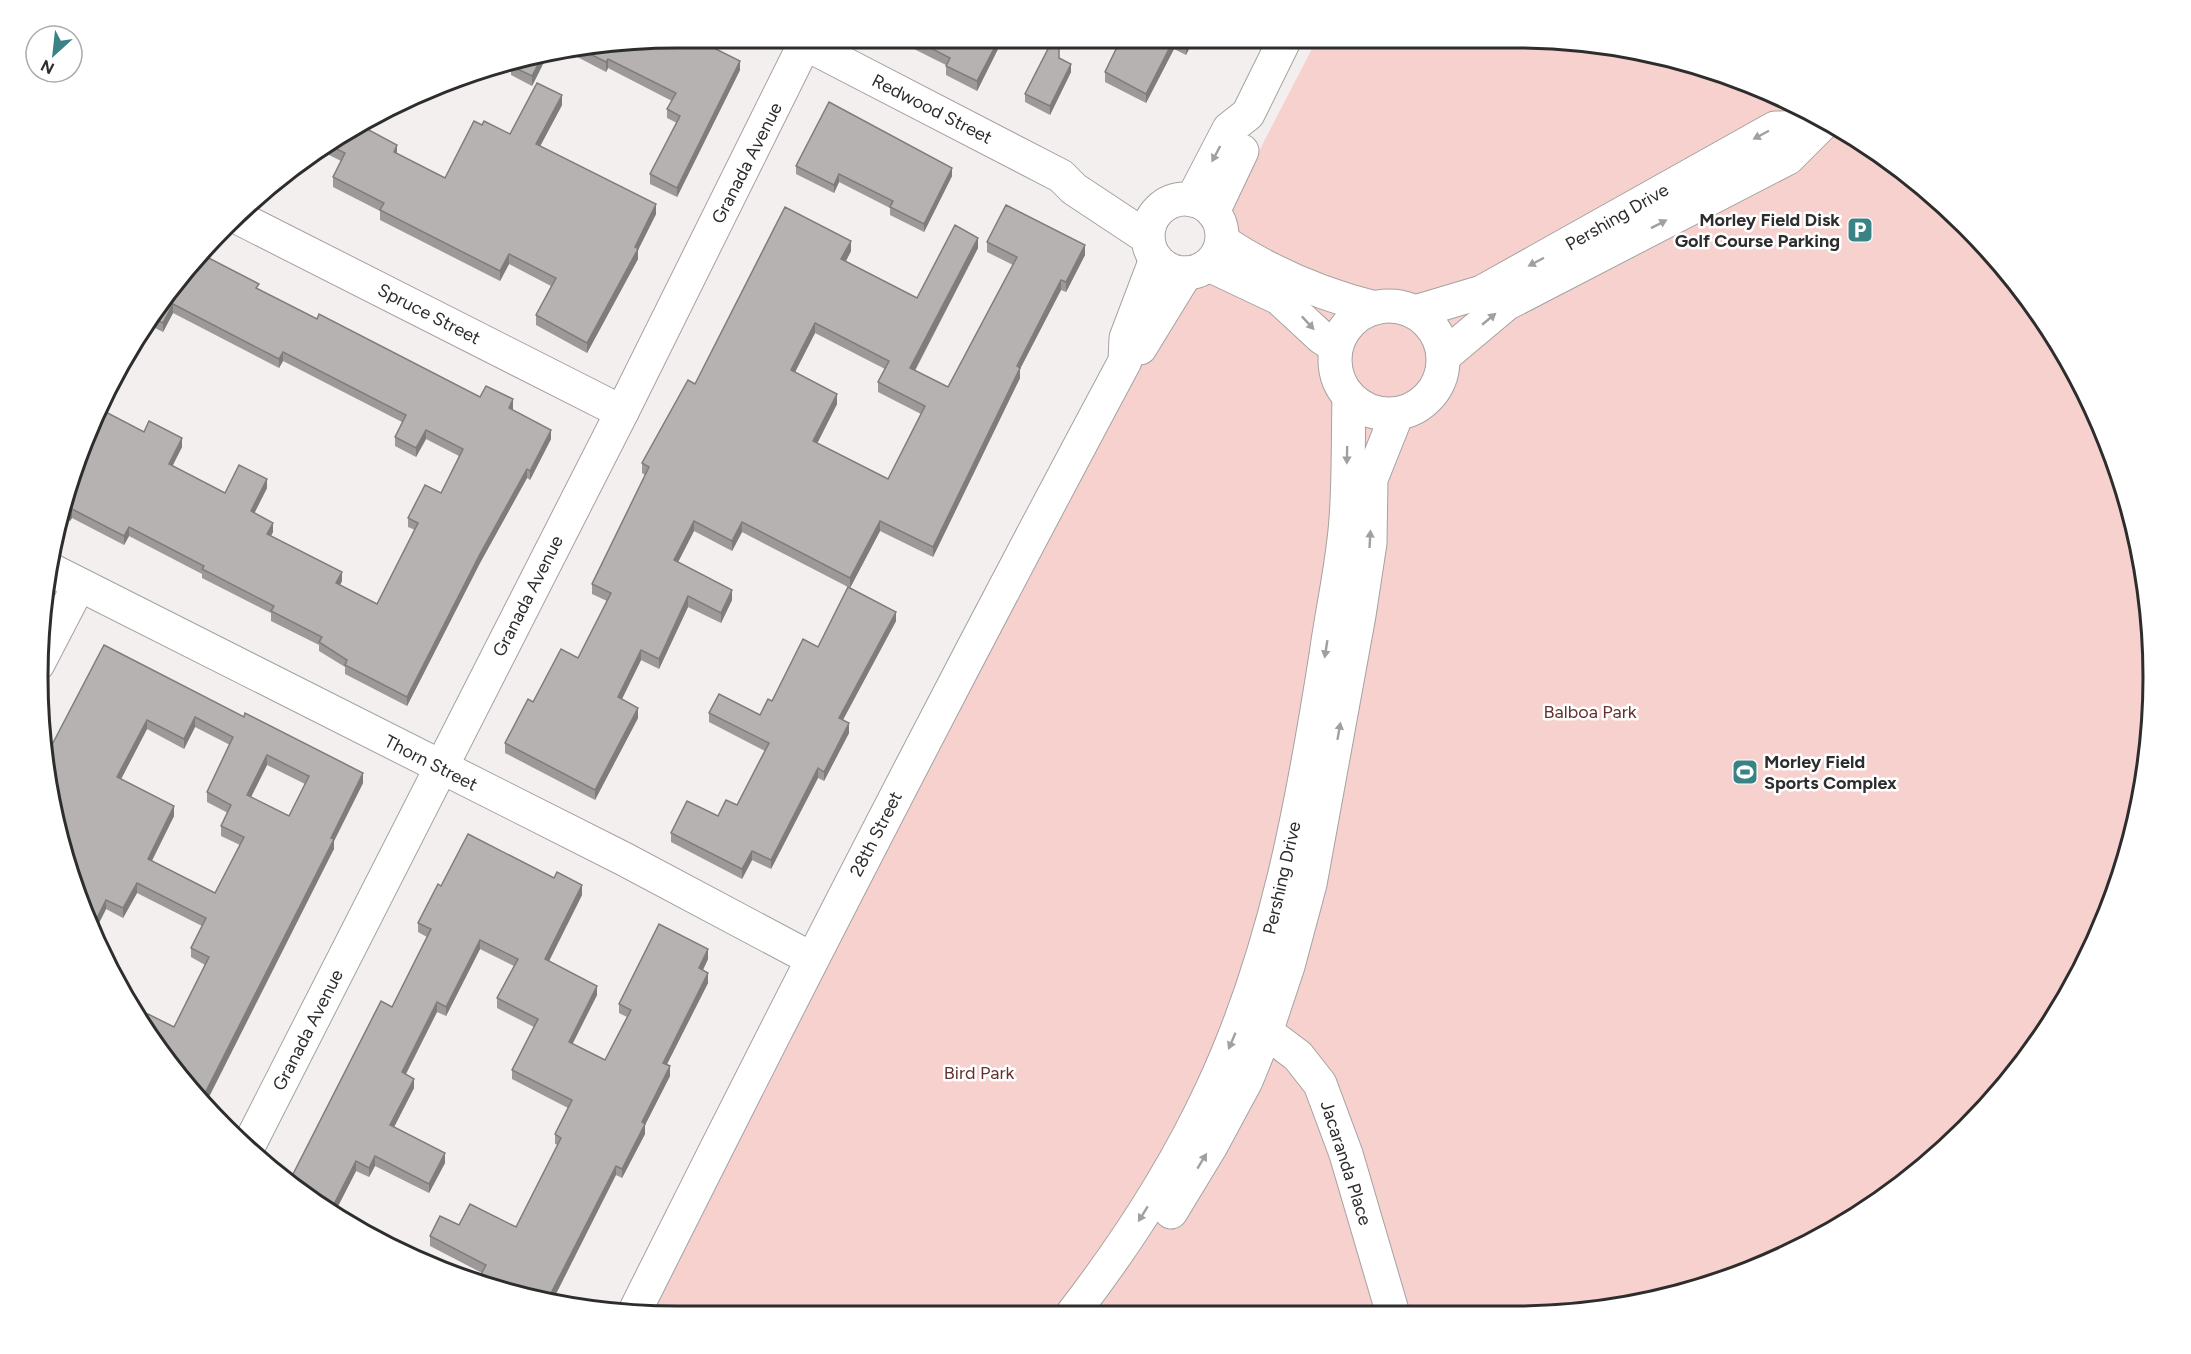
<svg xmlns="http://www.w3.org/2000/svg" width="2191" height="1354" viewBox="0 0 2191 1354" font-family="Figtree,sans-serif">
	<rect width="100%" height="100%" fill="#f3efef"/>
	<polygon fill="#f6d1cd" points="1315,43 1597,43 1758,86 1903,169 1995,255 2068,357 2119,471 2148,593 2152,718 2132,842 2088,960 2022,1066 1936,1158 1833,1231 1680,1295 1556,1315 651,1311 1190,257 1200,265"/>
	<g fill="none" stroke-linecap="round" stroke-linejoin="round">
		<g stroke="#a5a2a1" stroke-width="35">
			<g id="street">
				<polyline points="1192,200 1229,129 1248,114 1283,43"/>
				<polyline points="1213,212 1242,151"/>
				<polyline points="235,216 622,412"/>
				<polyline points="38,664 79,585"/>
				<polyline points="1266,1032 1298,1056 1320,1084 1346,1154 1393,1314"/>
				<polyline points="247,1149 622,412 805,43"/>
			</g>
		</g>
		<g stroke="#a5a2a1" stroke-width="35">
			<g id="secondary">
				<polyline points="804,43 1061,176 1074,189 1148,238"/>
				<circle cx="1185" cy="236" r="37"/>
				<path d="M1222 241C1270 273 1319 294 1375 308"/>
				<polyline points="1209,265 1279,298 1321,337 1336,347"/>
				<circle cx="1389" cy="360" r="54"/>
				<polyline points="1415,312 1482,292 1775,128 1818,127"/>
				<polyline points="1140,348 1186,273"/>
				<polyline points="1444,356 1506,304 1788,158 1823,123"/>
				<polyline points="49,569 624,859 812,959"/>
				<polyline points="1171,1212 1211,1146 1246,1081 1266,1032 1288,966 1310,884 1359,615 1370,543 1371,479 1397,414"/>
				<path d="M635 1311C794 992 957 675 1125 361L1126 338 1156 259"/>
				<path d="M1073 1313C1127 1243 1175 1169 1212 1089 1276 952 1303 802 1326 655 1332 610 1343 564 1346 519 1349 478 1348 437 1349 397"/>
			</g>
		</g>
		<use href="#street" stroke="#fff" stroke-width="33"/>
		<use href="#secondary" stroke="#fff" stroke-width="33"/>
	</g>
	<g fill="#9c9998" fill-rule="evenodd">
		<polygon points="593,43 740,70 677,197 650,184 650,174 677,123 667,118 667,109 672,101 608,68 606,72 564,50"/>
		<polygon points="902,43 1001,43 977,91 946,75 946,65"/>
		<polygon points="1119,43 1192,43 1186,55 1174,49 1146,103 1105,82 1105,72"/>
		<polygon points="548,54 532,86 511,75 511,66"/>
		<polygon points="1059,58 1071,72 1050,115 1025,102 1025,94"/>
		<polygon points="562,105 540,146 656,214 638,250 638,259 587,353 536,325 536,315 551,286 509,264 500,281 380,220 380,211 333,187 333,177 341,161 319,150 377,114 369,130 397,154 445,178 482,125 510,134"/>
		<polygon points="796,166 952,176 924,232 890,215 890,208 839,182 834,193 796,174"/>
		<path d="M987 242 1085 255 1066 292 1061 290 1020 369V378L933 557 880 531 850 588 896 621 843 720 849 733 824 781 818 778 771 869 752 860 742 879 671 842V833L718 816 737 805 765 751 709 722V713L760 715 818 647 848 587 742 532 732 551 694 531 678 562 732 600 721 623 688 607 659 669 641 660 622 699 638 718 595 800 505 753V743L533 702 578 658 607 601 592 594V584L645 475 642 473V463L695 384 851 251 846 261 917 298 978 248 915 371 948 387 1013 265 987 252ZM815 333 885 369 878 382V392L921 414 888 479 817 443 837 404 795 372Z"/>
		<polygon points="201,254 259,290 317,319 480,397 513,409 512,410 551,439 530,480 527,478 480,563 407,706 345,674 345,667 319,651 319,645 271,621 271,613 202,578 202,574 129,536 124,545 72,518 70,521 61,516 71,472 144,432 182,447 172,466 225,493 267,488 254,513 273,532 271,536 342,581 340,585 377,604 415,530 408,527 408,518 441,493 459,456 426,439 416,457 395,446 395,437 402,422 283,361 279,368 173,313 163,332 145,323"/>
		<path d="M104 645 363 783 334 841V849L174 1027 205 965 191 957V948L202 926 137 893 123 918 106 909 95 931 71 882ZM195 727 230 745 207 792V802L228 813 221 826V836L240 845 215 893 152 861 174 816 121 779 147 729 184 749ZM267 765 305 784 289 816 251 797Z"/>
		<polygon points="441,886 582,895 549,961 597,995 572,1044 605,1060 627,1017 619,1013 619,1004 708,959 703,970 708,983 667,1064 670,1076 645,1125 645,1134 622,1178 616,1175 482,1273 430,1246 430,1236 459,1225 516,1227 558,1145 555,1144 555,1134 568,1108 512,1079 512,1070 534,1027 497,1008 497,998 514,966 480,949 446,1016 437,1012 405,1074 414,1088 394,1127 445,1163 429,1193 375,1166 369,1177 356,1171 335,1212 288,1184 392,1007 427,937 418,932 418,923"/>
	</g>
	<g fill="#7f7d7c">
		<polygon points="997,43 1001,43 977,91 977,81"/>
		<polygon points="1172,43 1174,43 1174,49 1146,103 1146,94"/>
		<polygon points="1187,43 1192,43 1186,55 1186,46"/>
		<polygon points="548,54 532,86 532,76 543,55"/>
		<polygon points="608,59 608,68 606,72 606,62"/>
		<polygon points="740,61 740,70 677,197 677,188"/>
		<polygon points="1071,64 1071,72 1050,115 1050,106"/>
		<polygon points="562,95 562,105 536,154 536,144"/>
		<polygon points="377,114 365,138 365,128 369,119"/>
		<polygon points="397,145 397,154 394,152"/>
		<polygon points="952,168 952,176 924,232 924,224"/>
		<polygon points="839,174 839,182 834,193 834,185"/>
		<polygon points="656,204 656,214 638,250 638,259 587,353 587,343"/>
		<polygon points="978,238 978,248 910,379 910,368"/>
		<polygon points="851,241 851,251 841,270 841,259"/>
		<polygon points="1085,245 1085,255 1066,292 1066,282"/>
		<polygon points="509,254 509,264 500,281 500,271"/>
		<polygon points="1061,280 1061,290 1020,369 1020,378 933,557 933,547 1017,366"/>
		<polygon points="173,304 173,313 163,332 163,323"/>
		<polygon points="815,323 815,333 791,380 791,370"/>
		<polygon points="283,352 283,361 279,368 279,359"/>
		<polygon points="837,394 837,404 813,452 813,441"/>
		<polygon points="513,399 513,409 509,417 509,408"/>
		<polygon points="426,430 426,439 416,457 416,448"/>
		<polygon points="551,430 551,439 530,480 530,471"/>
		<polygon points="182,438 182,447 169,473 169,464"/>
		<polygon points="527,469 527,478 480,563 407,706 407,697 480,554"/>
		<polygon points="267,479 267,488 251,520 251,511"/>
		<polygon points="72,509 72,518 70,521 70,512"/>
		<polygon points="694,521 694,531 674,570 674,560"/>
		<polygon points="880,521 880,531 850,588 850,578"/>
		<polygon points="742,522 742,532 732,551 732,541"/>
		<polygon points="273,523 273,532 267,543 267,534"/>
		<polygon points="129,527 129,536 124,545 124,536"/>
		<polygon points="342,572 342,581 336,592 336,583"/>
		<polygon points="732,590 732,600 721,623 721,613"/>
		<polygon points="688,596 688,607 659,669 659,659"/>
		<polygon points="896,612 896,621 839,727 839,718"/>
		<polygon points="641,650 641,660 618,707 618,697"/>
		<polygon points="638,708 638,718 595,800 595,790"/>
		<polygon points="195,717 195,727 184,749 184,739"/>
		<polygon points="147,720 147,729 117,787 117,777"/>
		<polygon points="849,723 849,733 824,781 824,772"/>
		<polygon points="267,755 267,765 247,805 247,795"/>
		<polygon points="818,768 818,778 771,869 771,860"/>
		<polygon points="363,773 363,783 334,841 334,849 205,1105 201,1101 331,838"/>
		<polygon points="174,806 174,816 148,868 148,859"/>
		<polygon points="752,851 752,860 742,879 742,869"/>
		<polygon points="137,883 137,893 123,918 123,908"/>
		<polygon points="582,885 582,895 545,969 545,959"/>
		<polygon points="106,900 106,909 95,931 93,926"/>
		<polygon points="480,940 480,949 446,1016 446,1007"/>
		<polygon points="708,949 708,959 699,978 699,968"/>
		<polygon points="708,973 708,983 663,1072 663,1063"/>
		<polygon points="597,986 597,995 569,1051 569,1042"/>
		<polygon points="437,1002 437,1012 402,1082 402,1072"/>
		<polygon points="670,1066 670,1076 645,1125 645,1134 622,1178 622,1169 642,1122"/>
		<polygon points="414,1079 414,1088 390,1135 390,1125"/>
		<polygon points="445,1153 445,1163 429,1193 429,1184"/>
		<polygon points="375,1156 375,1166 369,1177 369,1168"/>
		<polygon points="356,1161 356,1171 335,1212 331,1210"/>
		<polygon points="616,1166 616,1175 553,1300 548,1299"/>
	</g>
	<g fill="#b5b2b1" stroke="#7f7d7c" stroke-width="1.5" fill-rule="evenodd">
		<polygon points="593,43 704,43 740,61 677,188 650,174 680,116 667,109 676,93 608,59 606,62 576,47"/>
		<polygon points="921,43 997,43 977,81 946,66 950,58"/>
		<polygon points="1051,43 1059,43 1059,58 1071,64 1050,106 1025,94"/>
		<polygon points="1119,43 1172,43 1146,94 1105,72"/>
		<polygon points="1179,43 1187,43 1186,46"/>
		<polygon points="543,55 532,76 511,66 513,62"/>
		<polygon points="537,83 562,95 536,144 656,204 635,247 638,249 587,343 536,315 556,278 509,254 500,271 380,210 384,203 333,177 345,153 328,145 369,119 365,128 397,145 394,152 445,178 474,121 482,125 484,121 510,134"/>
		<polygon points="829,102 952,168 924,224 890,207 893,201 839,174 834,185 796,166"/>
		<path d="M1006 205 1085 245 1066 282 1061 280 1017 366 1020 368 933 547 880 521 850 578 742 522 732 541 694 521 674 560 732 590 721 613 688 596 659 659 641 650 618 697 638 708 595 790 505 743 528 699 533 702 561 649 578 658 611 593 592 584 649 467 642 463 688 380 695 384 785 207 851 241 841 259 917 298 955 225 978 238 910 368 948 387 1017 257 987 242ZM815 323 889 361 878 382 925 406 888 479 813 441 837 394 791 370Z"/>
		<polygon points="201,254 259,284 256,288 317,319 319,314 480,397 486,386 513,399 509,408 551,430 530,471 527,469 480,554 407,697 345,665 347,660 319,642 322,637 271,611 274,606 202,569 204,566 129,527 124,536 72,509 70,512 63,508 71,472 102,410 144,432 149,421 182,438 169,464 225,493 239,465 267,479 251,511 273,523 267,534 342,572 336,583 377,604 418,523 408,518 425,485 441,493 463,449 426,430 416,448 395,437 406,415 283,352 279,359 173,304 163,323 150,316"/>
		<polygon points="848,587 896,612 839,718 849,723 824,772 818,768 771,860 752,851 742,869 671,833 687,801 718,816 726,800 737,805 769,743 709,713 719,694 760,715 768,699 772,701 803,639 818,647"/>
		<path d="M104 645 244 717 245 713 363 773 331 838 334 839 201 1101 145 1033 142 1026 148 1014 174 1027 209 957 191 948 206 918 137 883 123 908 106 900 93 926 71 882 43 762ZM195 717 233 737 207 792 231 805 221 826 244 837 215 893 148 859 174 806 117 777 147 720 184 739ZM267 755 309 776 289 816 247 795Z"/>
		<polygon points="468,834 554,878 557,872 582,885 545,959 597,986 569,1042 605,1060 631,1010 619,1004 659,924 708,949 699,968 708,973 663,1063 670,1066 642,1122 645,1124 622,1169 616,1166 548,1299 478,1280 486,1265 430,1236 440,1216 459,1225 470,1204 516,1227 561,1138 555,1134 572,1100 512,1070 538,1019 497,998 518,959 480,940 446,1007 437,1002 402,1072 414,1079 390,1125 445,1153 429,1184 375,1156 369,1168 356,1161 331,1210 288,1184 381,1001 392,1007 431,929 418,923 438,884 441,886"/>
	</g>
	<defs><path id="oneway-solid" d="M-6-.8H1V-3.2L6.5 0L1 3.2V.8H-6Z" transform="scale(1.5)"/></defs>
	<g fill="#a1a0a0">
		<use href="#oneway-solid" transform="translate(1761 135) rotate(152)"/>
		<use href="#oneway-solid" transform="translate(1216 154) rotate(118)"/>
		<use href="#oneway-solid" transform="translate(1659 224) rotate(-27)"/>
		<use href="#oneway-solid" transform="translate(1536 262) rotate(152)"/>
		<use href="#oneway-solid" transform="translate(1489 319) rotate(-40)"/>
		<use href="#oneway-solid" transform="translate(1308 323) rotate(47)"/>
		<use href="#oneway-solid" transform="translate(1347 455) rotate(91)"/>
		<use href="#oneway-solid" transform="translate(1370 539) rotate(-87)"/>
		<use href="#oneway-solid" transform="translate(1326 649) rotate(99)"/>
		<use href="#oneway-solid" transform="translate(1339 731) rotate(-80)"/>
		<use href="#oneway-solid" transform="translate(1232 1041) rotate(113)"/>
		<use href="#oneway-solid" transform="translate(1202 1161) rotate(-59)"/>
		<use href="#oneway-solid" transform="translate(1143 1214) rotate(122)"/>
	</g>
	<defs>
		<g id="parking-square" transform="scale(1.35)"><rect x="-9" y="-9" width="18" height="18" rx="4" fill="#398286" stroke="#fff"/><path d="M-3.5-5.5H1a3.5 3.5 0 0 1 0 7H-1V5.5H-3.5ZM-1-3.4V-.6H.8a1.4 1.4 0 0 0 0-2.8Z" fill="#fff"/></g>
		<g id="stadium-square" transform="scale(1.35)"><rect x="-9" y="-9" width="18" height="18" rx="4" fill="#398286" stroke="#fff"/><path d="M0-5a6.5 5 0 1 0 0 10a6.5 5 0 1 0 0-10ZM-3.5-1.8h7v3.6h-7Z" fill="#fff"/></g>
	</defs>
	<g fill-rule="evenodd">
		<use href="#parking-square" x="1860" y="230"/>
		<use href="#stadium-square" x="1745" y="772"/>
	</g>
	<g text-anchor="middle" stroke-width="5" stroke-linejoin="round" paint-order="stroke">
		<g font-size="18" fill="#2e2d2d" stroke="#fff">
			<text transform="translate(932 109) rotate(27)" y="6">Redwood Street</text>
			<text transform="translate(747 163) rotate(-63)" y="6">Granada Avenue</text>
			<text transform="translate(1617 217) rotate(-30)" y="6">Pershing Drive</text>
			<text transform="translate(429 314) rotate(27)" y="6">Spruce Street</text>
			<text transform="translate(528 596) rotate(-63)" y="6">Granada Avenue</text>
			<text transform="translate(431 763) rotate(27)" y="6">Thorn Street</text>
			<text transform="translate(876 834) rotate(-63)" y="6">28th Street</text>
			<text transform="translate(1282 878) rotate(-77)" y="6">Pershing Drive</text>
			<text transform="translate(308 1030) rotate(-63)" y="6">Granada Avenue</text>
			<text transform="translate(1346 1163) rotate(72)" y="6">Jacaranda Place</text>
		</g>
		<g font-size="18" font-weight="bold" fill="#2e2d2d" stroke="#fff" text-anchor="end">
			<text x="1840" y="226">Morley Field Disk<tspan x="1840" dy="21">Golf Course Parking</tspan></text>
			<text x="1764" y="768" text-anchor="start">Morley Field<tspan x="1764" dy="21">Sports Complex</tspan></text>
		</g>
		<g font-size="18" fill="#64312d" stroke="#fff">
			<text x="1590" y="718">Balboa Park</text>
			<text x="979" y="1079">Bird Park</text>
		</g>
	</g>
	<path d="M0 0H2191V1354H0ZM677 48H1514A629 629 0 0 1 2143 677V677A629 629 0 0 1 1514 1306H677A629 629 0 0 1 48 677V677A629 629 0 0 1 677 48Z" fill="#fff" fill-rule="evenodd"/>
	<path fill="none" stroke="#2e2d2d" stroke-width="3" d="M677 48H1514A629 629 0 0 1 2143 677V677A629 629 0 0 1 1514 1306H677A629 629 0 0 1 48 677V677A629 629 0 0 1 677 48Z"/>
	<g transform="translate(54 54) rotate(207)"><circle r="28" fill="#ffffff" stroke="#ababab" stroke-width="1.5"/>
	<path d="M0-4.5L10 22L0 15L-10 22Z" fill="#398286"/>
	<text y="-9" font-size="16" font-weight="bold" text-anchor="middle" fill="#2e2d2d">N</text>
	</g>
</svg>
